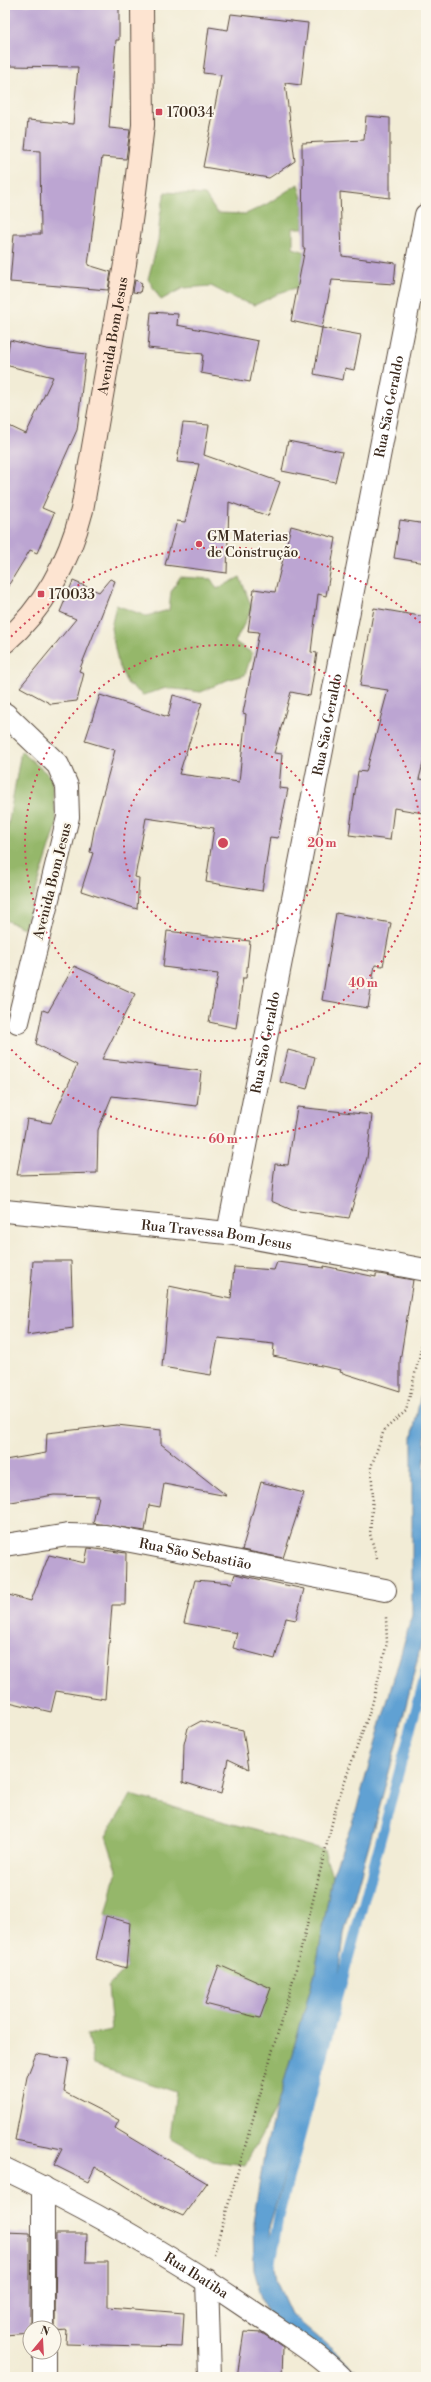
<svg xmlns="http://www.w3.org/2000/svg" width="431" height="2382" viewBox="0 0 431 2382" font-family="'Libre Bodoni',serif">
	<rect width="100%" height="100%" fill="#fbf7ec"/>
	<filter id="ink" filterUnits="userSpaceOnUse"><feTurbulence type="fractalNoise" baseFrequency=".025" numOctaves="2"/><feDisplacementMap in="SourceGraphic" scale="8" xChannelSelector="R" yChannelSelector="G"/><feConvolveMatrix kernelMatrix="1 2 1 2 8 2 1 2 1" color-interpolation-filters="sRGB"/></filter>
	<filter id="wash" filterUnits="userSpaceOnUse"><feTurbulence type="fractalNoise" baseFrequency=".012" numOctaves="4" result="noise"/><feDisplacementMap in="SourceGraphic" scale="16" xChannelSelector="R" yChannelSelector="G"/><feGaussianBlur stdDeviation="0.9" result="paint"/><feColorMatrix in="noise" values="0 0 0 0 0 0 0 0 0 0 0 0 0 0 0 0 0 1.4 0 .05"/><feComposite in="paint" operator="in"/></filter>
	<g filter="url(#wash)">
		<rect width="100%" height="100%" fill="#f2ecd6"/>
		<g fill="#95b76b" stroke="#687044">
			<polygon points="298,184 303,203 303,228 293,228 293,248 318,256 316,282 282,292 255,305 236,299 211,286 183,288 161,300 148,279 158,241 160,216 165,192 205,195 217,213 246,214 267,204"/>
			<polygon points="180,577 211,579 217,589 240,577 252,608 235,642 252,653 245,675 227,680 201,692 166,688 143,695 127,683 118,663 111,628 116,605 146,616 169,610 171,592"/>
			<polygon points="21,751 51,777 57,825 24,928 5,920 5,843"/>
			<polygon points="131,1795 324,1850 332,1876 315,1973 277,2106 245,2165 213,2161 170,2137 176,2092 94,2065 87,2035 112,2030 108,1987 126,1968 130,1923 106,1916 117,1870 106,1836"/>
		</g>
		<polygon fill="#60a1d3" stroke="#4e6678" points="426,1369 424,1502 426,1624 393,1758 344,1934 336,2007 269,2227 276,2281 291,2314 364,2377 348,2377 266,2312 254,2270 253,2223 265,2149 315,1973 332,1876 355,1814 412,1615 412,1438"/>
		<g fill="none" stroke-linecap="round" stroke-linejoin="round">
			<polyline stroke="#60a1d3" stroke-width="10" points="270,2265 279,2215 426,1672"/>
		</g>
		<g id="blocks">
			<g fill="#bca5d2">
				<polygon points="5,5 119,5 119,40 116,40 109,128 130,130 126,159 102,157 88,265 111,272 108,290 10,282 14,234 41,234 40,151 25,150 28,120 73,124 78,67 5,66"/>
				<polygon points="231,14 308,23 301,85 285,83 295,161 269,178 203,167 221,75 203,73 209,27 228,30"/>
				<polygon points="366,116 390,118 390,198 340,192 342,256 396,263 394,284 332,280 322,328 291,321 305,248 303,248 302,143 364,140"/>
				<polygon points="135,280 142,283 140,293 133,292"/>
				<polygon points="151,312 178,314 177,325 258,341 250,382 201,373 203,354 148,348"/>
				<polygon points="322,328 361,335 354,370 345,368 343,380 314,374"/>
				<polygon points="10,340 46,349 86,354 77,430 42,508 54,513 37,553 30,550 5,591 5,424 26,434 53,377 5,365"/>
				<polygon points="183,423 209,425 204,455 280,482 268,516 229,502 227,573 165,565 177,521 185,522 199,464 177,462"/>
				<polygon points="288,441 342,452 335,482 282,471"/>
				<polygon points="400,520 426,524 426,563 394,558"/>
				<polygon points="291,526 336,538 326,596 318,594 311,652 317,653 310,696 291,692 274,753 282,754 279,788 288,789 278,838 270,837 262,891 206,882 214,828 146,818 135,877 139,878 137,909 81,891 93,853 90,852 96,819 115,750 85,741 100,695 168,717 173,695 202,703 179,774 239,782 246,714 243,713 259,632 248,631 254,589 275,592"/>
				<polygon points="110,579 115,581 79,671 84,673 77,701 51,704 20,687 76,619 60,612 73,581 99,592"/>
				<polygon points="374,608 426,617 426,752 419,779 426,780 423,813 394,808 390,840 349,835 358,771 366,772 388,690 360,686"/>
				<polygon points="336,913 391,923 383,966 375,965 368,1008 322,1000"/>
				<polygon points="167,931 250,941 246,978 243,978 236,1028 209,1022 218,974 163,967"/>
				<polygon points="74,966 135,994 102,1059 201,1071 197,1106 112,1096 98,1130 97,1173 17,1175 27,1119 51,1123 77,1065 36,1044 43,1010 48,1012"/>
				<polygon points="288,1050 315,1057 307,1089 280,1082"/>
				<polygon points="297,1107 372,1115 367,1158 349,1218 292,1210 271,1201 275,1164 288,1165"/>
				<polygon points="33,1261 71,1261 73,1328 27,1335"/>
				<polygon points="277,1262 324,1268 324,1266 376,1277 376,1274 379,1274 413,1280 400,1361 400,1391 340,1372 341,1370 273,1356 274,1344 218,1338 211,1375 162,1367 169,1286 231,1299 234,1267 274,1270"/>
				<polygon points="117,1425 161,1430 161,1444 227,1496 164,1484 160,1507 149,1505 145,1531 93,1523 99,1496 54,1495 5,1503 5,1460 46,1453 47,1433"/>
				<polygon points="261,1482 304,1493 283,1558 242,1550"/>
				<polygon points="88,1548 126,1553 125,1605 112,1605 105,1699 56,1691 51,1712 5,1701 5,1594 31,1601 49,1555 85,1563"/>
				<polygon points="235,1574 304,1589 296,1620 286,1618 275,1659 233,1648 237,1633 184,1623 195,1580 232,1583"/>
				<polygon points="201,1721 243,1730 249,1769 228,1759 221,1794 183,1782 184,1744 188,1728"/>
				<polygon points="106,1916 130,1923 126,1968 96,1959"/>
				<polygon points="219,1965 271,1988 260,2018 205,2004"/>
				<polygon points="36,2054 69,2059 64,2092 119,2120 115,2128 207,2183 183,2216 154,2203 95,2167 88,2182 54,2165 62,2149 15,2140 27,2077"/>
				<polygon points="5,2232 30,2233 30,2333 5,2335"/>
				<polygon points="56,2234 87,2234 86,2262 108,2262 108,2307 184,2313 182,2347 66,2344 67,2330 55,2331"/>
				<polygon points="244,2332 262,2333 283,2347 282,2377 237,2377"/>
			</g>
		</g>
	</g>
	<g filter="url(#ink)">
		<use href="#blocks" fill-opacity="0" stroke="#56473a" stroke-width="1"/>
		<g fill="none" stroke-linecap="round" stroke-linejoin="round">
			<g stroke="#56473a" stroke-width="24">
				<g id="minor">
					<polyline points="5,714 58,765 67,786 68,817 18,1022"/>
					<path id="s1" d="M5 1211 228 1233 426 1270"/>
					<path id="s2" d="M228 1233 426 215"/>
					<path id="s3" d="M5 1545 68 1535 105 1536 385 1590"/>
					<path id="s4" d="M5 2169C93 2211 176 2259 256 2314 285 2334 316 2352 341 2377"/>
					<polyline points="43,2187 43,2328"/>
					<polyline points="207,2280 210,2377"/>
					<polyline points="44,2352 44,2377"/>
				</g>
			</g>
			<g stroke="#56473a" stroke-width="24">
				<g id="secondary">
					<path id="s5" d="M5 642C46 606 69 562 82 510L125 264 135 192 143 125 142 5"/>
				</g>
			</g>
			<g stroke="#56473a" stroke-width="2.5" stroke-dasharray="1 3" stroke-linecap="butt">
				<polyline points="377,1559 370,1534 373,1497 371,1467 384,1430 406,1411 426,1328"/>
				<polyline points="214,2254 295,1973 337,1803 372,1705 387,1643 386,1617"/>
			</g>
			<use href="#minor" stroke="#fff" stroke-width="22"/>
			<use href="#secondary" stroke="#fde4d1" stroke-width="22"/>
		</g>
	</g>
	<g fill="none" stroke="#d1495b" stroke-width="2" stroke-dasharray="2 4">
		<circle cx="223" cy="843" r="99"/>
		<circle cx="223" cy="843" r="198"/>
		<path d="M425 1059A296 296 0 0 1 7 1045M7 641A296 296 0 0 1 425 627"/>
	</g>
	<g fill="#d1495b" stroke="#fbf7ec" stroke-width="1.5">
		<rect x="155" y="108" width="8" height="8" rx="2"/>
		<circle cx="199" cy="544" r="4"/>
		<rect x="37" y="590" width="8" height="8" rx="2"/>
	</g>
	<g text-anchor="middle" stroke-width="4" stroke-linejoin="round" paint-order="stroke">
		<g font-size="14" fill="#3b2a1e" stroke="#fbf7ec" text-anchor="start">
			<text x="167" y="117">170034</text>
			<text x="207" y="541">GM Materias<tspan x="207" dy="16">de Construção</tspan></text>
			<text x="49" y="599">170033</text>
		</g>
		<g font-size="14" fill="#3b2a1e" stroke="#fbf7ec">
			<text dy="5" stroke="none"><textPath href="#s5" startOffset="332">Avenida Bom Jesus</textPath></text>
			<text dy="5" stroke="none"><textPath href="#s2" startOffset="842">Rua São Geraldo</textPath></text>
			<text dy="5" stroke="none"><textPath href="#s2" startOffset="518">Rua São Geraldo</textPath></text>
			<text transform="translate(52 881) rotate(-76)" y="5">Avenida Bom Jesus</text>
			<text dy="5" stroke="none"><textPath href="#s2" startOffset="194">Rua São Geraldo</textPath></text>
			<text dy="5" stroke="none"><textPath href="#s1" startOffset="213">Rua Travessa Bom Jesus</textPath></text>
			<text dy="5" stroke="none"><textPath href="#s3" startOffset="193">Rua São Sebastião</textPath></text>
			<text dy="5" stroke="none"><textPath href="#s4" startOffset="219">Rua Ibatiba</textPath></text>
		</g>
	</g>
	<circle cx="223" cy="843" r="6" fill="#d1495b" stroke="#fbf7ec" stroke-width="2"/>
	<g font-size="12" text-anchor="middle" font-weight="bold" fill="#d1495b" stroke="#fbf7ec" stroke-width="4" stroke-linejoin="round" paint-order="stroke">
		<text x="322" y="847">20 m</text>
		<text x="363" y="987">40 m</text>
		<text x="223" y="1143">60 m</text>
	</g>
	<rect width="431" height="2382" fill="none" stroke="#fbf7ec" stroke-width="20"/>
	<g transform="translate(42 2340) rotate(18)"><circle r="19" fill="#fbf7ec" stroke="#aea59a"/>
	<path d="M0-3L7 15L0 10L-7 15Z" fill="#d1495b"/>
	<text y="-6" font-size="11" font-weight="bold" text-anchor="middle" fill="#3b2a1e">N</text>
	</g>
</svg>
